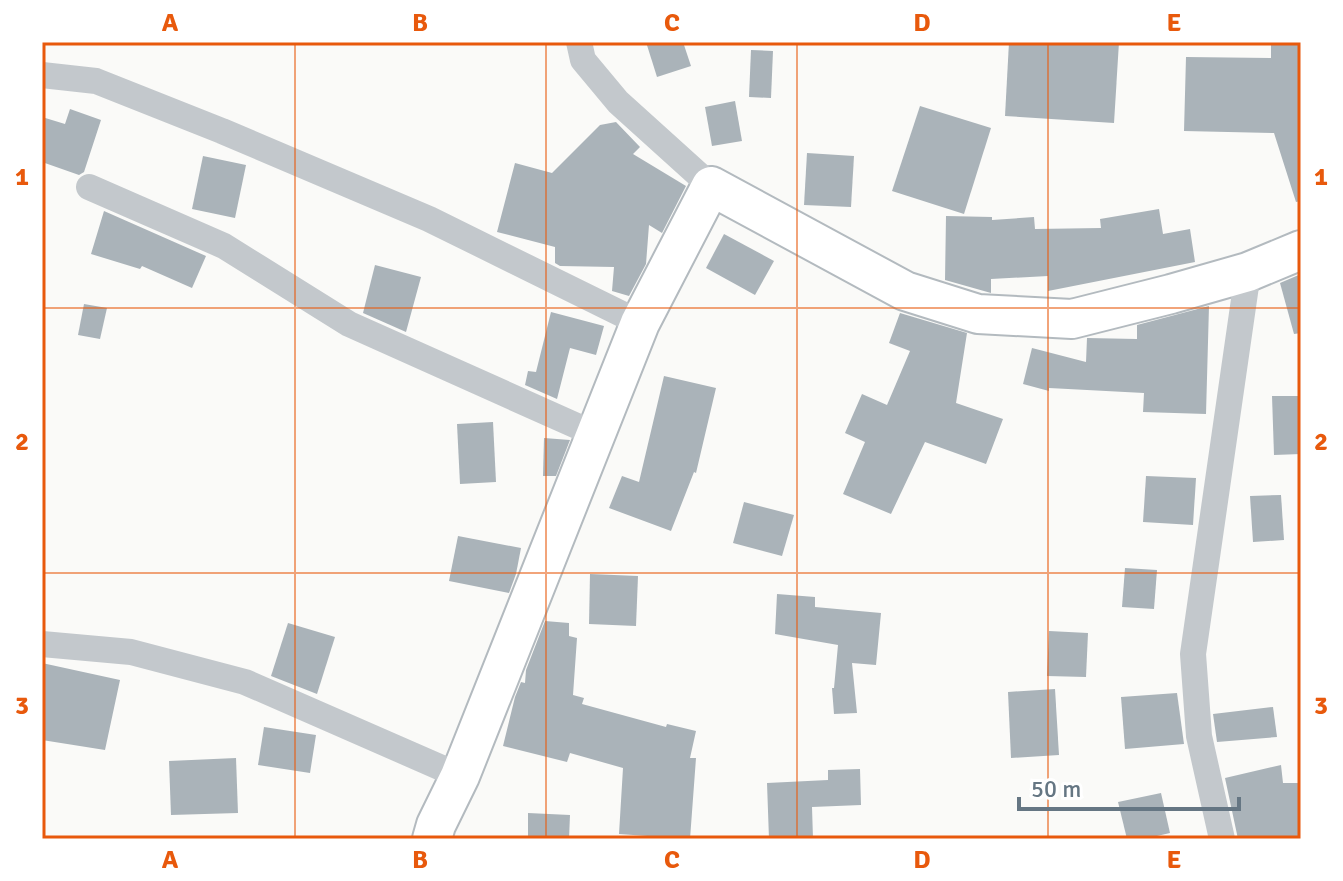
<svg xmlns="http://www.w3.org/2000/svg" width="1343" height="881" viewBox="0 0 1343 881" font-family="Signika,sans-serif">
	<rect width="100%" height="100%" fill="#fafaf8"/>
	<g fill="#aab3b9">
		<polygon points="646,42 683,42 691,66 657,77"/>
		<polygon points="1009,42 1119,42 1114,123 1005,116"/>
		<polygon points="1271,42 1301,42 1301,201 1296,202 1274,133 1184,131 1186,57 1271,58"/>
		<polygon points="751,50 773,51 771,98 749,97"/>
		<polygon points="735,101 742,141 712,146 705,107"/>
		<polygon points="920,106 991,128 964,214 892,191"/>
		<polygon points="70,109 101,120 84,172 79,175 42,162 42,117 65,124"/>
		<polygon points="616,122 640,147 633,154 686,186 662,233 649,225 646,264 629,296 612,291 614,267 560,266 555,263 555,247 497,232 515,163 552,173 600,125"/>
		<polygon points="807,153 854,156 851,207 804,205"/>
		<polygon points="203,156 246,165 235,218 192,209"/>
		<polygon points="1159,209 1163,234 1190,229 1195,262 1048,291 1048,276 991,279 991,293 945,280 946,216 992,217 992,220 1034,217 1035,229 1101,228 1100,219"/>
		<polygon points="104,211 206,256 192,288 142,266 140,269 91,254"/>
		<polygon points="724,234 774,261 755,295 706,268"/>
		<polygon points="375,265 421,277 406,332 363,313"/>
		<polygon points="1301,274 1301,333 1294,334 1280,283"/>
		<polygon points="84,304 107,308 100,339 78,335"/>
		<polygon points="1209,306 1206,414 1143,412 1144,393 1049,388 1049,391 1023,384 1032,348 1086,362 1087,338 1137,339 1137,325"/>
		<polygon points="551,312 604,326 596,355 570,348 557,399 525,385 528,371 536,372"/>
		<polygon points="900,313 967,333 956,403 1003,419 986,464 925,442 891,514 843,494 865,442 845,433 862,394 887,405 910,351 889,343"/>
		<polygon points="664,376 716,388 696,473 694,472 671,531 609,508 622,476 639,482"/>
		<polygon points="1272,396 1301,396 1301,454 1274,455"/>
		<polygon points="493,422 496,482 460,484 457,424"/>
		<polygon points="544,438 570,440 556,476 543,476"/>
		<polygon points="1146,476 1196,478 1193,525 1143,522"/>
		<polygon points="1281,495 1284,540 1253,542 1250,496"/>
		<polygon points="744,502 794,515 782,556 733,543"/>
		<polygon points="458,536 521,548 516,574 509,593 449,581"/>
		<polygon points="1125,568 1157,570 1154,609 1122,607"/>
		<polygon points="590,574 638,576 636,626 589,624"/>
		<polygon points="777,594 815,597 815,607 881,613 876,665 852,663 857,713 834,714 832,688 834,688 838,645 775,634"/>
		<polygon points="545,621 569,623 569,636 577,638 573,695 584,698 582,704 666,727 667,724 696,731 690,758 696,758 690,839 619,834 623,768 570,753 567,762 503,746 515,697 521,682 525,683 526,670"/>
		<polygon points="288,623 335,637 317,694 271,676"/>
		<polygon points="1049,631 1088,633 1086,677 1047,676"/>
		<polygon points="42,663 120,680 105,750 42,740"/>
		<polygon points="1055,689 1059,755 1011,758 1008,692"/>
		<polygon points="1177,693 1184,744 1125,749 1121,697"/>
		<polygon points="1273,707 1277,737 1217,742 1213,714"/>
		<polygon points="264,727 316,735 310,773 258,765"/>
		<polygon points="236,758 238,813 171,815 169,761"/>
		<polygon points="1281,765 1283,783 1301,783 1301,839 1238,839 1225,778"/>
		<polygon points="860,769 861,805 812,807 813,839 769,839 767,783 828,780 828,770"/>
		<polygon points="1161,793 1170,833 1144,839 1127,839 1118,802"/>
		<polygon points="528,813 570,815 569,839 528,839"/>
	</g>
	<g fill="none" stroke-linecap="round" stroke-linejoin="round">
		<g stroke="#b3babf" stroke-width="42">
			<polyline id="secondary" points="432,839 436,825 460,776 640,323 711,186 905,291 978,314 1072,319 1171,294 1248,272 1301,250"/>
		</g>
		<g stroke="#c3c8cc" stroke-width="26">
			<polyline points="579,42 583,60 618,102 711,186"/>
			<polyline points="42,75 96,81 222,131 429,219 640,323"/>
			<polyline points="89,187 224,246 349,324 597,435"/>
			<polyline points="42,644 131,652 245,682 460,776"/>
			<polyline points="1222,839 1199,736 1193,654 1248,272"/>
		</g>
		<use href="#secondary" stroke="#fff" stroke-width="38"/>
	</g>
	<path fill="none" stroke="#e8590c" stroke-width="2" stroke-opacity="0.55" d="M295 42V839M546 42V839M797 42V839M1048 42V839M42 308H1301M42 573H1301"/>
	<rect width="1343" height="881" fill="none" stroke="#ffffff" stroke-width="88"/>
	<path d="M1019 797v12h220v-12" fill="none" stroke="#657683" stroke-width="4"/>
	<text x="1031" y="797" font-size="24" fill="#657683" stroke="#ffffff" stroke-width="6" paint-order="stroke">50 m</text>
	<rect x="44" y="44" width="1255" height="793" fill="none" stroke="#e8590c" stroke-width="3"/>
	<g font-size="26" text-anchor="middle" font-weight="bold" fill="#e8590c">
		<text x="170" y="31">A</text>
		<text x="420" y="31">B</text>
		<text x="672" y="31">C</text>
		<text x="922" y="31">D</text>
		<text x="1174" y="31">E</text>
		<text x="22" y="185">1</text>
		<text x="1321" y="185">1</text>
		<text x="22" y="450">2</text>
		<text x="1321" y="450">2</text>
		<text x="22" y="714">3</text>
		<text x="1321" y="714">3</text>
		<text x="170" y="868">A</text>
		<text x="420" y="868">B</text>
		<text x="672" y="868">C</text>
		<text x="922" y="868">D</text>
		<text x="1174" y="868">E</text>
	</g>
</svg>
